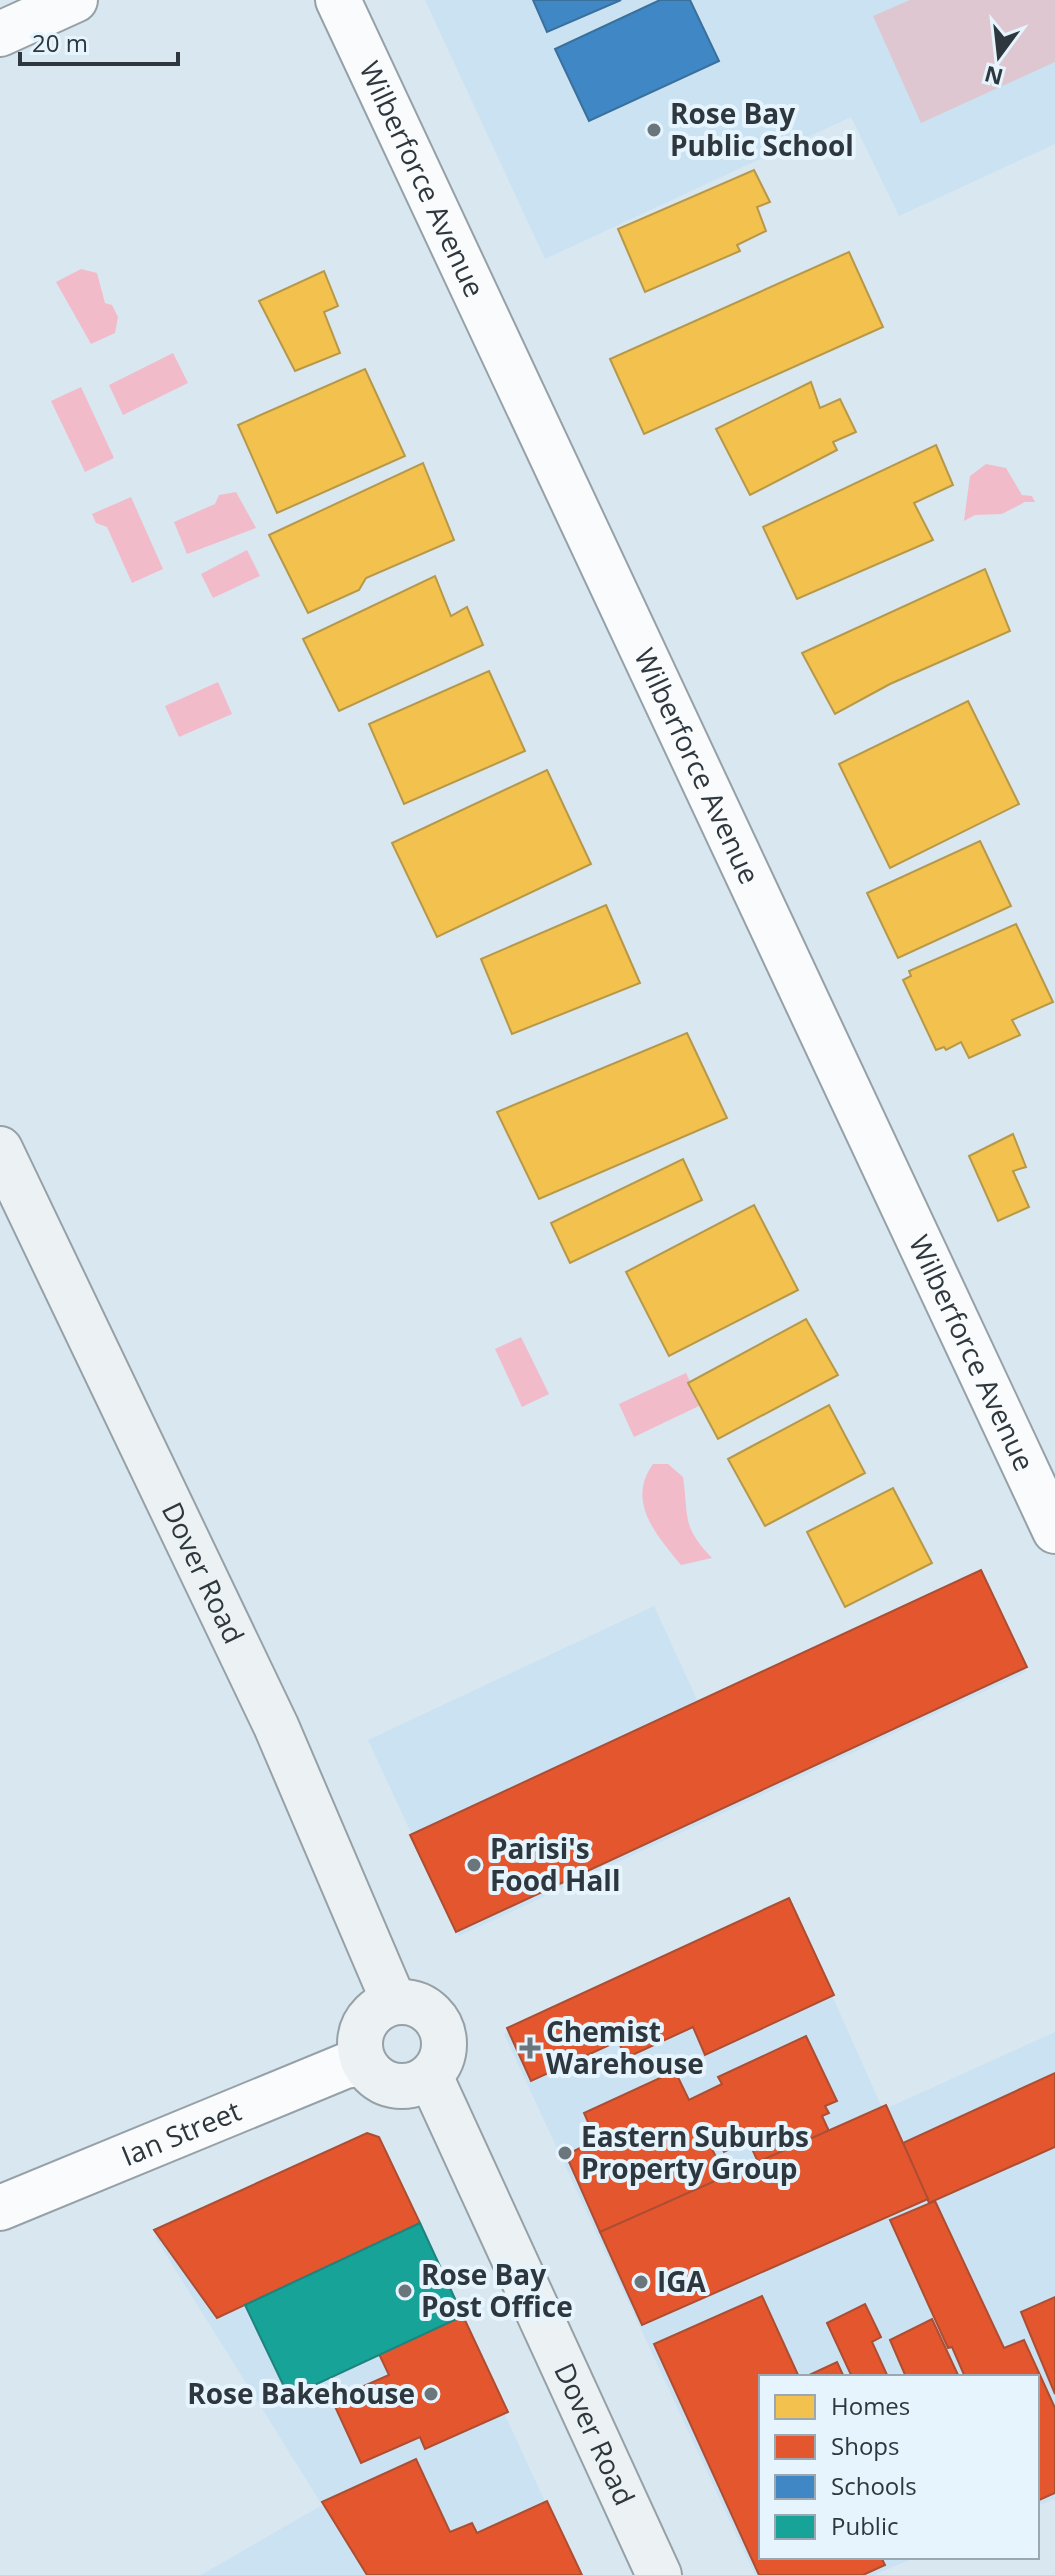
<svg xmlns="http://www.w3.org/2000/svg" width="1055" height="2575" viewBox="0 0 1055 2575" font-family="'Open Sans',sans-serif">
	<rect width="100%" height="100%" fill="#d9e7f0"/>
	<g fill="#cbe2f2">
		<polygon points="425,0 1055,0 1055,144 899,216 851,117 545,259"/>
		<polygon points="981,1575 1026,1672 459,1936 368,1740 654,1606 699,1704"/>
		<polygon points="790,1901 883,2110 1055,2032 1055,2499 1037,2506 1037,2377 761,2377 761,2557 916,2557 874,2575 755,2575 504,2034"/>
		<polygon points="375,2134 579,2575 201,2575 322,2505 155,2237"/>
	</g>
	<polygon fill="#dec7d0" points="910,0 1055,0 1055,62 921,123 873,16"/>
	<g fill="#f2bbca">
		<polygon points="81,269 97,273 105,303 112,305 118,317 115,333 91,344 56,282"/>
		<polygon points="173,353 188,383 123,415 109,385"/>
		<polygon points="81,387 114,458 85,472 51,401"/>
		<polygon points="986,464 1006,468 1022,495 1032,496 1035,502 1025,502 1002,514 975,515 964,521 970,476"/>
		<polygon points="236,492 256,528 187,554 174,522 215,504 219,495"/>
		<polygon points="131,497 163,569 132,583 107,527 96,523 92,514"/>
		<polygon points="247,550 260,576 213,598 201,574"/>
		<polygon points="218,682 232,714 179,737 165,706"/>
		<polygon points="521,1337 549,1394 522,1407 495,1349"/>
		<polygon points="686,1373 701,1405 634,1437 619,1404"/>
		<path d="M653 1464H668L683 1477C689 1517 681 1526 712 1558L681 1565C656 1534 626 1502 653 1464Z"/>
	</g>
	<g fill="#f2c14e" stroke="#b79849" stroke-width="2">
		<polygon points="754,170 770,202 757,207 766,231 737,245 740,251 645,292 618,229"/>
		<polygon points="849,252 883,327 644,434 610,359"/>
		<polygon points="324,271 338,306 324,312 340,353 295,371 259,301"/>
		<polygon points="365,369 405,456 277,513 238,425"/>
		<polygon points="811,382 820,408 840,399 856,432 833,442 837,450 750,495 716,429"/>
		<polygon points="936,445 953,485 914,503 933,540 797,599 763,527"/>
		<polygon points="423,463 454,540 366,578 359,590 308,613 269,535"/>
		<polygon points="985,569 1010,631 890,684 835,714 802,653"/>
		<polygon points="435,576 451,616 467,607 483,645 339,711 303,639"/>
		<polygon points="489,671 525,751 404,804 369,724"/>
		<polygon points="968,701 1019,804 890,868 839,764"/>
		<polygon points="547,770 591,864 437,937 392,843"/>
		<polygon points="980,841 1011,906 898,958 867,893"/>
		<polygon points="606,905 640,983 512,1034 481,959"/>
		<polygon points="1016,924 1053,1002 1012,1020 1020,1035 969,1058 961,1042 946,1050 944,1047 936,1050 903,980 911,976 909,971"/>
		<polygon points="687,1033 727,1118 539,1199 497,1112"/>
		<polygon points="1013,1134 1026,1167 1013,1171 1029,1207 998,1221 969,1156"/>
		<polygon points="683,1159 702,1200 570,1263 551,1223"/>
		<polygon points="754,1205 798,1290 669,1356 626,1272"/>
		<polygon points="806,1319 838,1375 718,1439 688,1383"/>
		<polygon points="829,1405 865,1473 765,1526 728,1459"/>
		<polygon points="893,1488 932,1563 845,1607 807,1532"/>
	</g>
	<g fill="#e4572e" stroke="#ad4d32" stroke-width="2">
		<polygon points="981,1570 1027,1667 456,1932 410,1835"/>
		<polygon points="789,1898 834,1995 705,2055 693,2027 626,2058 618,2041 531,2081 507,2028"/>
		<polygon points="806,2036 837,2101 825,2106 829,2113 822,2116 829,2131 758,2162 748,2140 724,2152 719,2141 710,2145 726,2177 600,2232 566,2155 596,2140 584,2113 675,2071 689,2100 722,2084 718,2077"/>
		<polygon points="1055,2073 1055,2147 929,2203 903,2143"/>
		<polygon points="886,2105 928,2199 642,2325 600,2232"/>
		<polygon points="367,2133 379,2137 420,2223 217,2318 154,2230"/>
		<polygon points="935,2201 1004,2348 1024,2340 1055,2408 1055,2493 1037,2501 1037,2377 965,2377 952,2347 948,2348 890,2220"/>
		<polygon points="762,2296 799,2377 761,2377 761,2557 881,2557 885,2565 863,2575 759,2575 654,2344"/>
		<polygon points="1055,2297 1055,2394 1021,2312"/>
		<polygon points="865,2304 881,2337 872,2342 888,2377 852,2377 827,2323"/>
		<polygon points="463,2316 508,2412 425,2449 420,2437 361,2463 332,2400 389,2375 379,2354"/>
		<polygon points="932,2319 959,2377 906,2377 890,2340"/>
		<polygon points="837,2362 844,2377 805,2377"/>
		<polygon points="416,2459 450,2532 472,2523 477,2533 547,2501 582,2575 367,2575 322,2502"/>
	</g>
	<g fill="#3f88c5" stroke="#3a709c" stroke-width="2">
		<polygon points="533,0 621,0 547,32"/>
		<polygon points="660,0 690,0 719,61 589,121 555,49"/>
	</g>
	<polygon fill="#17a398" stroke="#1e837d" stroke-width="2" points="420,2223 463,2316 289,2397 245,2305"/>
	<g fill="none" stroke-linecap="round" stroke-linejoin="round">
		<g stroke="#96a1a7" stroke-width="48">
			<g id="street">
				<path id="s1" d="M338 0 1055 1531"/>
				<polyline points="0,34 75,0"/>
				<path id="s2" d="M0 2208 345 2066 364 2063"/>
			</g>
		</g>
		<g stroke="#96a1a7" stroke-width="48">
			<g id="secondary">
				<path id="s3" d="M0 1149 276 1726 394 2002"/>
				<circle cx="402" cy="2044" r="42"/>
				<path id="s4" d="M430 2076 659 2575"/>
			</g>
		</g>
		<use href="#street" stroke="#f9fbfd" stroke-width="44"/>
		<use href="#secondary" stroke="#ecf1f4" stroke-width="44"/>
	</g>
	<g fill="#6a757c" stroke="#e6f4fe" stroke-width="3">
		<circle cx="654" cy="130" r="8"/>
		<circle cx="474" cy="1865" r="8"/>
		<path d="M526 2036h8v8h8v8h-8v8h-8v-8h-8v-8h8z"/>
		<circle cx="565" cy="2153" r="8"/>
		<circle cx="641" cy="2282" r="8"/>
		<circle cx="405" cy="2291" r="8"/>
		<circle cx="431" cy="2394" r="8"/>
	</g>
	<g text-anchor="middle" stroke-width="8" stroke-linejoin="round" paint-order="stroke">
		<g font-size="28" font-weight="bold" fill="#2e373d" stroke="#e6f4fe" text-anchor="start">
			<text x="670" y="124">Rose Bay<tspan x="670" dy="32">Public School</tspan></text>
			<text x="490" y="1859">Parisi's<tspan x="490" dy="32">Food Hall</tspan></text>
			<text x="546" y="2042">Chemist<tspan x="546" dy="32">Warehouse</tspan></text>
			<text x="581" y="2147">Eastern Suburbs<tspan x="581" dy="32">Property Group</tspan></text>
			<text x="421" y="2285">Rose Bay<tspan x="421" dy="32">Post Office</tspan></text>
			<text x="657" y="2292">IGA</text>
			<text x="415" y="2404" text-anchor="end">Rose Bakehouse</text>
		</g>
		<g font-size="28" fill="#2e373d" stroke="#e6f4fe">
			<text dy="10" stroke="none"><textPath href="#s1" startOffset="198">Wilberforce Avenue</textPath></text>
			<text dy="10" stroke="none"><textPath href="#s1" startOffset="846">Wilberforce Avenue</textPath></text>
			<text dy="10" stroke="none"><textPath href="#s1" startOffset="1494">Wilberforce Avenue</textPath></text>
			<text dy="10" stroke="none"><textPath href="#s3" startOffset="470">Dover Road</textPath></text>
			<text dy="10" stroke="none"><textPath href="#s2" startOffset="196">Ian Street</textPath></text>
			<text dy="10" stroke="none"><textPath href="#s4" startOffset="394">Dover Road</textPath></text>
		</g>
	</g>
	<rect x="759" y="2375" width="280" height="184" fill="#e6f4fe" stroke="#9ca8b1" stroke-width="2"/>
	<rect x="775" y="2395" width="40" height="24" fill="#f2c14e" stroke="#9ca8b1" stroke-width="2"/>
	<text x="831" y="2415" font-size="24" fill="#2e373d">Homes</text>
	<rect x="775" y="2435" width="40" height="24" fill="#e4572e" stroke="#9ca8b1" stroke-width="2"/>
	<text x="831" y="2455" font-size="24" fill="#2e373d">Shops</text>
	<rect x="775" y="2475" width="40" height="24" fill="#3f88c5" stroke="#9ca8b1" stroke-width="2"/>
	<text x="831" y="2495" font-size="24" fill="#2e373d">Schools</text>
	<rect x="775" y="2515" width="40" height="24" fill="#17a398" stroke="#9ca8b1" stroke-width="2"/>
	<text x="831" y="2535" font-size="24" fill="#2e373d">Public</text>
	<g transform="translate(999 56) rotate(195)" stroke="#e6f4fe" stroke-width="6" paint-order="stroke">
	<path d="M0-6L14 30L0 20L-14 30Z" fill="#2e373d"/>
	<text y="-12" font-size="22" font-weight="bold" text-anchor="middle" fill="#2e373d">N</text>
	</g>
	<path d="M20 52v12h158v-12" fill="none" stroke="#2e373d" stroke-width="4"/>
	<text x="32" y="52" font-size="24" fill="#2e373d" stroke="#e6f4fe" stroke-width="6" paint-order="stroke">20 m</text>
</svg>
